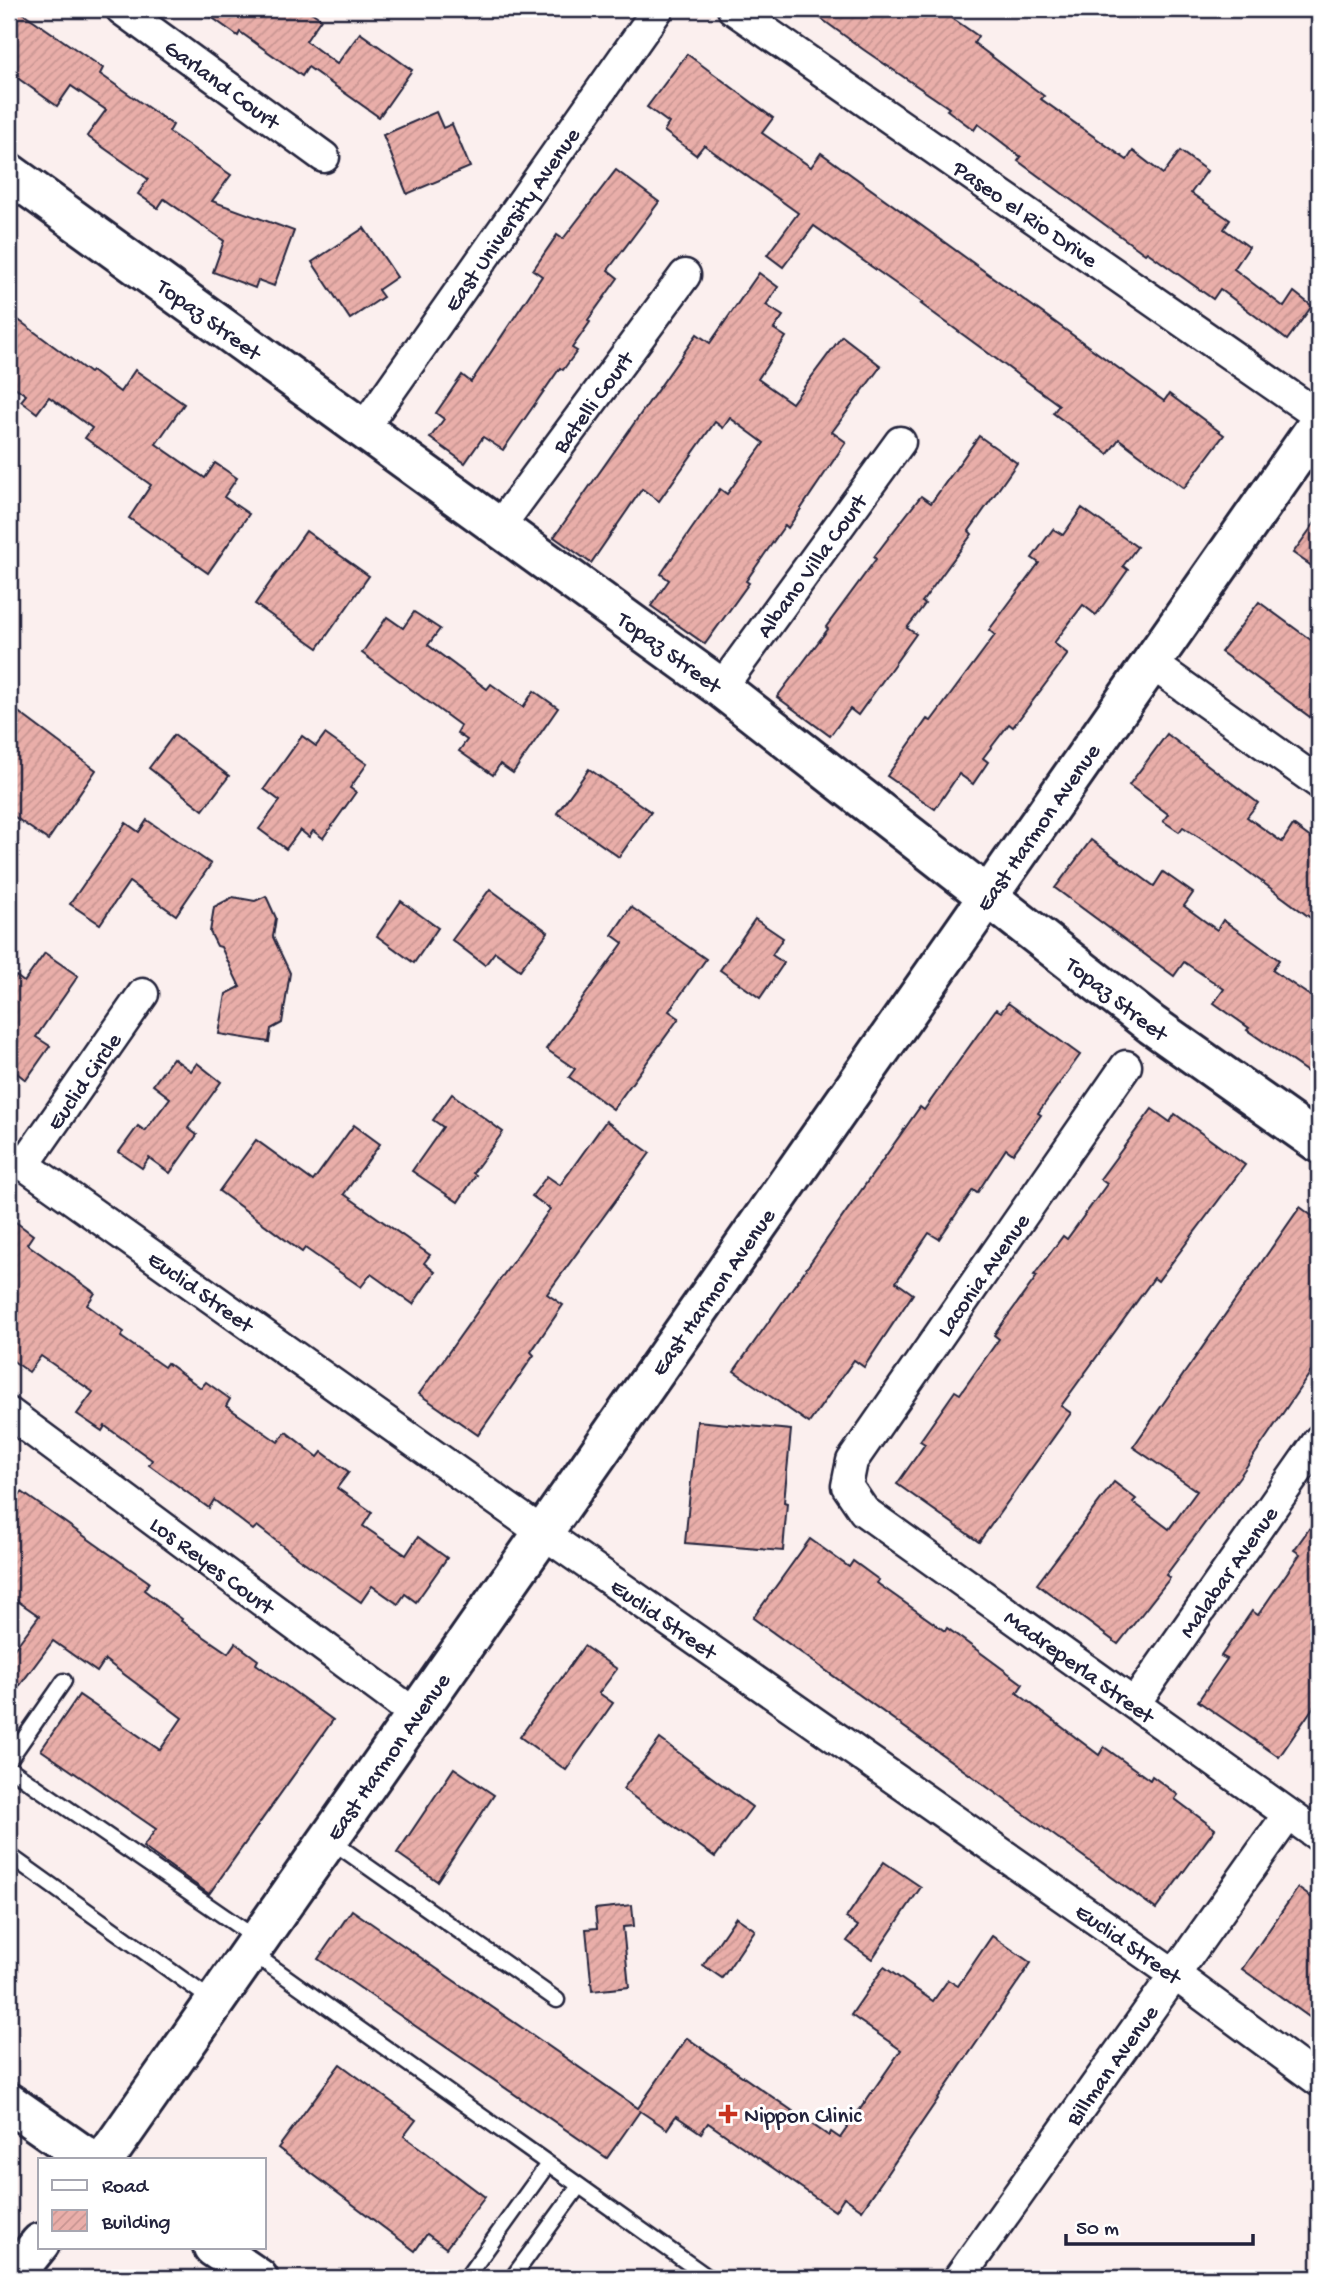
<svg xmlns="http://www.w3.org/2000/svg" width="1328" height="2287" viewBox="0 0 1328 2287" font-family="'Gochi Hand',sans-serif">
	<defs>
		<pattern id="building-hatch" width="6" height="6" patternUnits="userSpaceOnUse" patternTransform="scale(1.75)"><rect width="6" height="6" fill="#e9aea9"/><path d="M-1 1l2-2M0 6l6-6M5 7l2-2" fill="none" stroke="#c89592"/></pattern>
	</defs>
	<rect width="100%" height="100%" fill="#fbefee"/>
	<filter id="ink" filterUnits="userSpaceOnUse"><feTurbulence type="fractalNoise" baseFrequency=".0143" numOctaves="2"/><feDisplacementMap in="SourceGraphic" scale="14" xChannelSelector="R" yChannelSelector="G"/><feConvolveMatrix kernelMatrix="1 2 1 2 8 2 1 2 1" color-interpolation-filters="sRGB"/></filter>
	<g filter="url(#ink)">
		<g fill="url(#building-hatch)" stroke="#22223b" stroke-width="2">
			<polygon points="9,9 17,9 103,68 100,74 173,125 169,132 231,175 212,201 294,231 274,286 258,280 255,288 213,272 224,241 164,199 158,208 138,194 148,179 87,136 106,110 71,86 57,106 9,72"/>
			<polygon points="200,9 307,9 321,19 306,41 337,64 360,33 412,70 379,117 308,67 302,76 240,32 238,36"/>
			<polygon points="808,9 939,9 978,36 974,43 1044,96 1041,99 1127,160 1133,151 1163,174 1180,151 1207,171 1191,193 1230,220 1224,229 1249,247 1234,269 1284,307 1294,292 1312,306 1287,340 1220,289 1213,299 1147,252 1145,254 1018,161 1021,157 978,124 974,130 947,110 949,108 864,50"/>
			<polygon points="687,54 773,118 762,133 811,167 821,153 1164,401 1169,394 1224,435 1184,488 1119,439 1108,454 1053,413 1059,405 921,304 923,303 814,226 783,267 767,255 798,213 704,145 696,155 664,131 669,123 647,107"/>
			<polygon points="436,112 443,128 452,124 470,167 407,194 383,135"/>
			<polygon points="616,170 659,202 608,270 618,278 588,320 590,322 572,348 577,351 563,370 560,368 503,450 483,437 465,463 430,438 444,419 436,413 462,375 471,382 542,276 533,270 557,235 563,239"/>
			<polygon points="364,228 397,277 378,290 383,297 350,319 312,262"/>
			<polygon points="759,273 778,287 766,305 783,316 774,329 786,337 758,379 792,403 842,336 881,366 832,432 846,442 788,528 785,525 746,581 749,583 705,644 651,606 669,580 661,574 691,530 720,489 727,494 764,443 730,418 723,428 715,422 659,501 642,489 591,563 554,537 697,334 710,343"/>
			<polygon points="9,313 90,373 92,371 120,392 135,370 184,404 156,444 205,478 215,463 237,478 224,497 249,514 208,573 129,518 151,485 85,438 92,428 49,397 37,413 21,401 26,395 9,383"/>
			<polygon points="979,436 1017,463 969,531 972,534 922,602 925,604 907,628 916,634 858,715 850,709 830,736 777,697 828,629 826,627 876,559 874,557 889,537 921,496 931,503"/>
			<polygon points="1082,508 1137,547 1123,566 1128,570 1096,615 1083,605 1054,643 1068,654 1013,727 1009,724 983,758 988,762 973,784 959,774 935,809 887,776 927,719 931,721 995,635 989,630 1039,563 1032,558 1053,529 1063,535"/>
			<polygon points="1319,517 1319,571 1293,553"/>
			<polygon points="306,531 369,576 318,648 255,604"/>
			<polygon points="1259,602 1319,646 1319,705 1310,717 1221,652"/>
			<polygon points="414,612 440,629 428,645 487,689 491,684 523,707 534,691 558,708 513,773 500,764 493,775 459,751 467,740 457,733 461,726 362,653 387,617 403,628"/>
			<polygon points="9,705 96,770 48,840 9,813"/>
			<polygon points="325,734 367,764 350,788 356,792 323,838 313,831 309,837 300,830 286,849 259,829 280,801 264,789 302,736 316,746"/>
			<polygon points="1167,734 1258,803 1247,817 1282,842 1293,825 1319,844 1319,908 1312,919 1220,851 1183,827 1179,832 1163,821 1168,814 1129,785"/>
			<polygon points="174,735 229,776 203,810 149,768"/>
			<polygon points="589,769 651,812 619,857 557,813"/>
			<polygon points="147,820 211,864 176,915 129,882 100,924 70,904 126,823 139,832"/>
			<polygon points="1091,840 1154,886 1163,872 1193,893 1184,906 1217,930 1223,920 1279,960 1272,970 1319,1002 1319,1080 1247,1030 1249,1028 1214,1003 1224,989 1184,962 1174,976 1055,888"/>
			<polygon points="490,889 548,932 520,970 495,952 485,965 452,940"/>
			<polygon points="266,896 276,918 273,937 290,973 282,1023 271,1029 269,1042 219,1034 226,994 240,987 221,947 217,946 210,932 214,907 233,897 255,901"/>
			<polygon points="401,901 438,928 414,963 377,936"/>
			<polygon points="631,907 706,959 669,1011 679,1018 613,1109 569,1077 575,1069 546,1049 623,943 612,935"/>
			<polygon points="755,919 783,938 772,955 784,963 760,998 720,970"/>
			<polygon points="45,953 78,976 36,1037 50,1046 26,1080 9,1067 9,987 16,976 24,982"/>
			<polygon points="1008,1003 1080,1055 1038,1113 1041,1115 1013,1154 1006,1149 977,1193 973,1190 939,1239 929,1233 896,1282 913,1294 864,1367 854,1360 809,1423 734,1371 920,1107 924,1110 996,1009 1001,1012"/>
			<polygon points="173,1058 191,1071 197,1063 221,1082 188,1128 197,1135 170,1173 149,1158 142,1168 119,1152 138,1126 145,1131 170,1098 153,1085"/>
			<polygon points="452,1094 503,1132 473,1173 476,1175 458,1202 412,1171 443,1127 433,1120"/>
			<polygon points="1152,1109 1170,1122 1175,1114 1245,1165 1158,1281 1154,1278 1061,1406 1071,1413 979,1542 897,1484 925,1444 920,1441 955,1391 960,1394 999,1339 994,1335 1037,1276 1034,1275 1063,1236 1067,1239 1107,1184 1100,1179"/>
			<polygon points="606,1121 650,1153 547,1294 563,1305 531,1352 534,1355 478,1435 419,1394 550,1209 532,1196 547,1176 560,1185"/>
			<polygon points="354,1125 380,1144 344,1194 430,1255 424,1263 435,1272 413,1304 371,1274 361,1287 305,1248 302,1252 219,1191 256,1140 313,1181"/>
			<polygon points="1300,1207 1319,1221 1319,1360 1240,1476 1166,1575 1170,1578 1118,1644 1037,1584 1114,1482 1136,1499 1133,1502 1169,1529 1197,1491 1133,1447"/>
			<polygon points="9,1217 33,1235 27,1244 95,1293 87,1305 124,1332 121,1337 164,1367 167,1363 201,1388 206,1382 230,1399 226,1406 278,1442 286,1432 318,1457 322,1452 349,1472 337,1488 372,1512 363,1526 406,1555 418,1537 447,1558 416,1602 405,1594 398,1604 372,1586 361,1602 298,1558 257,1526 253,1530 214,1500 209,1508 149,1465 152,1460 105,1426 102,1431 77,1414 93,1392 41,1356 29,1372 9,1358"/>
			<polygon points="697,1421 791,1430 784,1502 787,1503 783,1551 685,1543"/>
			<polygon points="22,1492 149,1582 144,1590 182,1619 181,1621 228,1653 235,1643 258,1660 256,1664 333,1720 209,1894 143,1847 156,1829 41,1750 79,1695 160,1750 182,1718 105,1660 97,1672 53,1641 9,1700 9,1656 39,1616 9,1595 9,1510"/>
			<polygon points="1319,1515 1319,1699 1279,1757 1198,1701 1227,1659 1221,1656 1252,1611 1258,1615 1300,1554 1294,1550"/>
			<polygon points="810,1539 849,1567 853,1561 879,1580 877,1583 945,1631 947,1628 1023,1684 1017,1693 1099,1755 1104,1747 1150,1780 1152,1776 1178,1795 1175,1799 1215,1829 1156,1909 753,1618"/>
			<polygon points="584,1646 617,1669 599,1693 613,1703 566,1770 520,1737"/>
			<polygon points="660,1739 752,1807 715,1857 623,1789"/>
			<polygon points="454,1768 494,1795 437,1881 397,1853"/>
			<polygon points="884,1862 921,1887 872,1959 847,1941 858,1926 846,1918"/>
			<polygon points="1298,1888 1319,1903 1319,2024 1242,1969"/>
			<polygon points="632,1905 634,1926 623,1927 629,1987 592,1991 586,1929 597,1928 595,1909"/>
			<polygon points="352,1910 638,2108 687,2038 829,2136 831,2132 840,2138 901,2050 851,2015 884,1967 933,2001 948,1980 958,1986 992,1936 1031,1963 862,2210 844,2197 835,2211 708,2123 701,2133 676,2116 667,2129 640,2111 607,2158 318,1959"/>
			<polygon points="736,1917 755,1930 722,1978 703,1965"/>
			<polygon points="340,2064 416,2120 404,2136 485,2197 446,2248 427,2234 415,2251 278,2148"/>
		</g>
		<g fill="none" stroke-linecap="round" stroke-linejoin="round">
			<g stroke="#22223b" stroke-width="19">
				<g id="lane">
					<polyline points="9,1760 64,1681"/>
					<polyline points="9,1768 257,1939"/>
					<polyline points="330,1840 557,2000"/>
					<polyline points="9,1855 213,2001"/>
					<polyline points="251,1952 709,2278"/>
					<polyline points="466,2278 548,2164"/>
					<polyline points="512,2278 579,2186"/>
				</g>
			</g>
			<g stroke="#22223b" stroke-width="35">
				<g id="street">
					<path id="s1" d="M121 9 324 157"/>
					<path id="s2" d="M733 9 1319 416"/>
					<path id="s3" d="M363 429 658 9"/>
					<path id="s4" d="M499 527 685 275"/>
					<polyline points="1151,663 1319,783"/>
					<path id="s5" d="M721 688 900 442"/>
					<path id="s6" d="M1126 1066 852 1461 847 1486 864 1511 1319 1836"/>
					<path id="s7" d="M9 1154 543 1533 1174 1974 1319 2081"/>
					<path id="s8" d="M24 1165 143 994"/>
					<path id="s9" d="M9 1413 416 1715"/>
					<path id="s10" d="M1135 1703 1319 1440"/>
					<path id="s11" d="M959 2278 1288 1815"/>
				</g>
			</g>
			<g stroke="#22223b" stroke-width="44">
				<g id="secondary">
					<path id="s12" d="M9 173 721 688 1152 1025 1319 1143"/>
					<path id="s13" d="M105 2159 1319 423"/>
					<polyline points="12,2278 40,2243"/>
				</g>
			</g>
			<g stroke="#22223b" stroke-width="44">
				<g id="primary">
					<polyline points="9,2103 89,2159"/>
					<polyline points="213,2247 258,2278"/>
				</g>
			</g>
			<use href="#lane" stroke="#fff" stroke-width="14"/>
			<use href="#street" stroke="#fff" stroke-width="30"/>
			<use href="#secondary" stroke="#fff" stroke-width="38"/>
			<use href="#primary" stroke="#fff" stroke-width="38"/>
		</g>
	</g>
	<path fill="#c8321e" stroke="#fff" stroke-width="2.5" d="M724.5 2103.5h7v7h7v7h-7v7h-7v-7h-7v-7h7z"/>
	<g text-anchor="middle" stroke-width="6" stroke-linejoin="round" paint-order="stroke">
		<g font-size="23" fill="#22223b" stroke="#fff">
			<text dy="8" stroke="none"><textPath href="#s1" startOffset="126">Garland Court</textPath></text>
			<text dy="8" stroke="none"><textPath href="#s2" startOffset="357">Paseo el Rio Drive</textPath></text>
			<text dy="8" stroke="none"><textPath href="#s3" startOffset="257">East University Avenue</textPath></text>
			<text dy="8" stroke="none"><textPath href="#s12" startOffset="248">Topaz Street</textPath></text>
			<text dy="8" stroke="none"><textPath href="#s4" startOffset="156">Batelli Court</textPath></text>
			<text dy="8" stroke="none"><textPath href="#s5" startOffset="152">Albano Villa Court</textPath></text>
			<text dy="8" stroke="none"><textPath href="#s12" startOffset="816">Topaz Street</textPath></text>
			<text dy="8" stroke="none"><textPath href="#s13" startOffset="1626">East Harmon Avenue</textPath></text>
			<text dy="8" stroke="none"><textPath href="#s12" startOffset="1382">Topaz Street</textPath></text>
			<text dy="8" stroke="none"><textPath href="#s8" startOffset="103">Euclid Circle</textPath></text>
			<text transform="translate(982 1274) rotate(-55)" y="8">Laconia Avenue</text>
			<text dy="8" stroke="none"><textPath href="#s7" startOffset="236">Euclid Street</textPath></text>
			<text dy="8" stroke="none"><textPath href="#s13" startOffset="1059">East Harmon Avenue</textPath></text>
			<text dy="8" stroke="none"><textPath href="#s9" startOffset="254">Los Reyes Court</textPath></text>
			<text dy="8" stroke="none"><textPath href="#s10" startOffset="161">Malabar Avenue</textPath></text>
			<text dy="8" stroke="none"><textPath href="#s7" startOffset="803">Euclid Street</textPath></text>
			<text dy="8" stroke="none"><textPath href="#s6" startOffset="802">Madreperla Street</textPath></text>
			<text dy="8" stroke="none"><textPath href="#s13" startOffset="492">East Harmon Avenue</textPath></text>
			<text dy="8" stroke="none"><textPath href="#s7" startOffset="1370">Euclid Street</textPath></text>
			<text dy="8" stroke="none"><textPath href="#s11" startOffset="262">Billman Avenue</textPath></text>
		</g>
		<g font-size="23" fill="#22223b" stroke="#fff" text-anchor="start">
			<text x="744" y="2122">Nippon Clinic</text>
		</g>
	</g>
	<rect width="1328" height="2287" fill="none" stroke="#fff" stroke-width="35"/>
	<rect x="18" y="18" width="1293" height="2252" fill="none" stroke="#22223b" stroke-width="2.5" filter="url(#ink)"/>
	<rect x="38" y="2158" width="228" height="91" fill="#ffffff" stroke="#a7a7b1" stroke-width="2"/>
	<rect x="52" y="2180" width="35" height="10" fill="#ffffff" stroke="#a7a7b1" stroke-width="2"/>
	<text x="102" y="2192" font-size="21" fill="#22223b">Road</text>
	<rect x="52" y="2210" width="35" height="21" fill="url(#building-hatch)" stroke="#a7a7b1" stroke-width="2"/>
	<text x="102" y="2228" font-size="21" fill="#22223b">Building</text>
	<path d="M1066 2234v10h187v-10" fill="none" stroke="#22223b" stroke-width="3.5"/>
	<text x="1076" y="2234" font-size="21" fill="#22223b" stroke="#ffffff" stroke-width="5" paint-order="stroke">50 m</text>
</svg>
